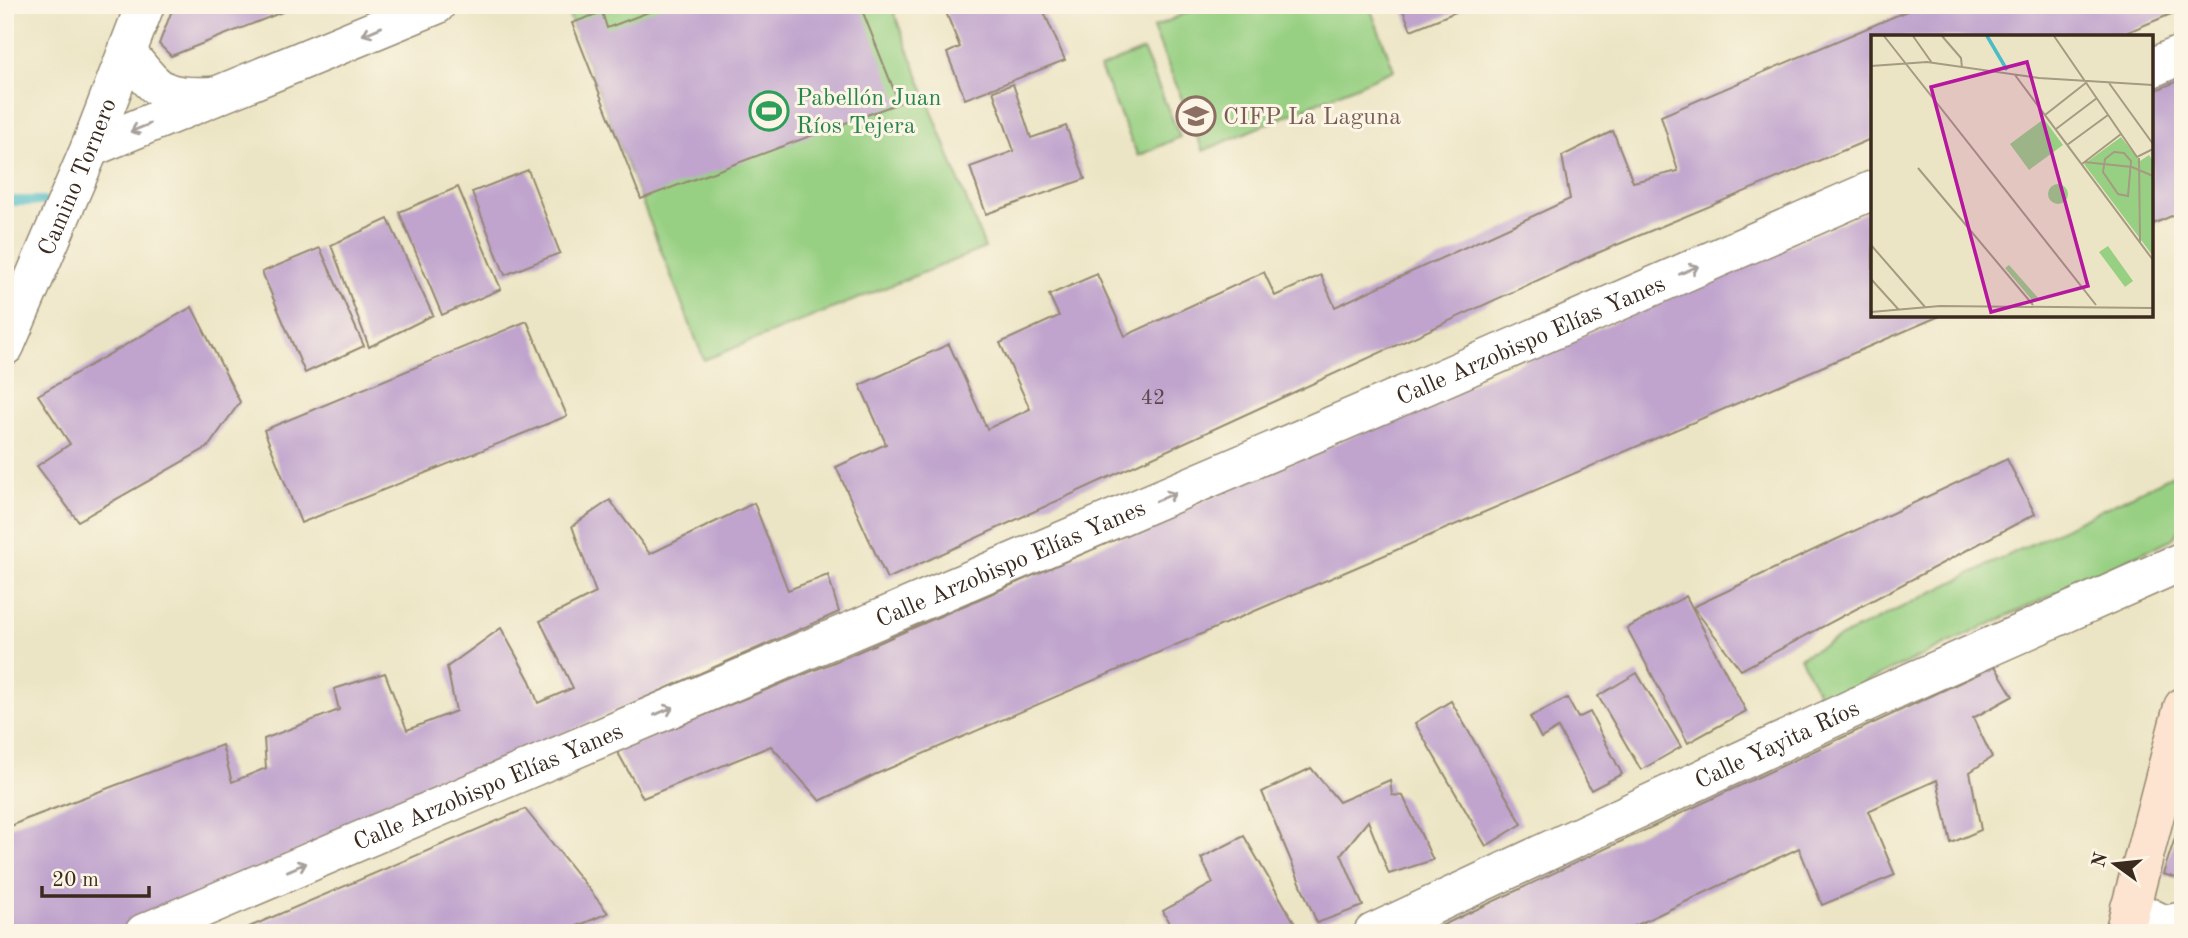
<svg xmlns="http://www.w3.org/2000/svg" width="2188" height="938" viewBox="0 0 2188 938" font-family="'Old Standard TT',serif">
	<rect width="100%" height="100%" fill="#fcf5e5"/>
	<filter id="ink" filterUnits="userSpaceOnUse"><feTurbulence type="fractalNoise" baseFrequency=".0143" numOctaves="2"/><feDisplacementMap in="SourceGraphic" scale="14" xChannelSelector="R" yChannelSelector="G"/><feConvolveMatrix kernelMatrix="1 2 1 2 8 2 1 2 1" color-interpolation-filters="sRGB"/></filter>
	<filter id="wash" filterUnits="userSpaceOnUse"><feTurbulence type="fractalNoise" baseFrequency=".00686" numOctaves="4" result="noise"/><feDisplacementMap in="SourceGraphic" scale="28" xChannelSelector="R" yChannelSelector="G"/><feGaussianBlur stdDeviation="1.57" result="paint"/><feColorMatrix in="noise" values="0 0 0 0 0 0 0 0 0 0 0 0 0 0 0 0 0 1.4 0 .05"/><feComposite in="paint" operator="in"/></filter>
	<g filter="url(#wash)">
		<rect width="100%" height="100%" fill="#ece5c5"/>
		<g fill="#98d083" stroke="#6a7d50" stroke-width="2">
			<polygon points="565,5 891,5 985,248 704,360"/>
			<polygon points="1203,5 1369,5 1394,70 1203,151 1153,28"/>
			<polygon points="1143,50 1180,137 1138,156 1100,68"/>
			<polygon points="2183,470 2183,524 2172,539 1823,702 1800,657"/>
		</g>
		<g fill="none" stroke-linecap="round" stroke-linejoin="round">
			<polyline stroke="#4dbbc6" stroke-width="10" points="5,201 43,201"/>
		</g>
		<g id="blocks">
			<g fill="#c0a4cd">
				<polygon points="174,5 300,5 171,56 159,44"/>
				<polygon points="667,5 860,5 899,103 641,199 572,23 602,12 607,28"/>
				<polygon points="943,5 1041,5 1065,60 965,99 947,53 960,47"/>
				<polygon points="1401,5 1473,5 1411,30"/>
				<polygon points="1921,5 2183,5 2183,9 2116,37 1873,37 1873,138 1595,254 887,579 836,467 886,444 860,385 949,344 987,429 1030,409 1000,343 1059,316 1049,295 1097,274 1125,336 1264,272 1275,296 1321,275 1335,307 1570,199 1562,156 1613,131 1633,182 1678,171 1661,116"/>
				<polygon points="2183,79 2183,211 2151,225 2151,92"/>
				<polygon points="1013,84 1031,138 1066,126 1085,179 986,214 970,167 1014,151 993,91"/>
				<polygon points="528,170 560,253 505,275 472,192"/>
				<polygon points="458,187 501,289 442,315 399,212"/>
				<polygon points="1873,209 1873,315 1942,315 874,775 820,801 771,746 643,798 617,751 844,658"/>
				<polygon points="388,219 433,315 369,347 331,245"/>
				<polygon points="320,248 364,346 305,373 262,272"/>
				<polygon points="192,307 240,402 208,447 78,521 37,466 70,444 38,395"/>
				<polygon points="527,321 567,416 301,523 264,430"/>
				<polygon points="2007,459 2035,514 1741,670 1693,607"/>
				<polygon points="610,500 650,554 754,503 788,590 828,575 839,612 112,933 5,933 5,829 24,820 222,745 232,782 266,768 264,739 339,710 334,689 385,673 407,730 456,711 447,667 501,628 530,681 538,703 573,688 540,621 596,593 572,526"/>
				<polygon points="1686,596 1746,711 1688,743 1627,628"/>
				<polygon points="1995,666 2013,696 1973,718 1992,757 1970,772 1981,830 1951,843 1937,780 1868,811 1895,875 1822,905 1799,848 1620,933 1426,933"/>
				<polygon points="1637,673 1681,747 1641,770 1598,696"/>
				<polygon points="1567,698 1578,718 1590,712 1622,774 1591,790 1558,728 1541,738 1530,717"/>
				<polygon points="1451,701 1522,824 1486,846 1415,723"/>
				<polygon points="1311,768 1339,802 1390,780 1392,795 1403,796 1433,860 1389,874 1368,821 1341,854 1363,906 1317,923 1262,792"/>
				<polygon points="525,809 608,913 561,933 235,933"/>
				<polygon points="2182,817 2183,817 2183,880 2163,874"/>
				<polygon points="1244,836 1297,927 1287,933 1174,933 1163,911 1213,883 1201,858"/>
			</g>
		</g>
	</g>
	<g filter="url(#ink)">
		<use href="#blocks" fill-opacity="0" stroke="#948872" stroke-width="2"/>
		<g fill="none" stroke-linecap="round" stroke-linejoin="round">
			<g stroke="#948872" stroke-width="41">
				<g id="minor">
					<path d="M127 53C159 91 159 98 212 96"/>
					<polyline points="2151,68 2183,54"/>
					<polyline points="90,148 436,5"/>
					<path id="s1" d="M5 346 90 148 145 5"/>
					<polyline points="2130,908 2165,925 2183,921"/>
					<path id="s2" d="M144 933 1425 386 1873 190"/>
					<path id="s3" d="M1373 933 1877 697 2183 561"/>
				</g>
			</g>
			<g stroke="#948872" stroke-width="41">
				<polyline id="secondary" points="2124,933 2183,707"/>
			</g>
			<use href="#minor" stroke="#fff" stroke-width="38"/>
			<use href="#secondary" stroke="#fde4d1" stroke-width="38"/>
		</g>
		<defs><path id="oneway-shaft" d="M-6 0H5M1.5-3L5.5 0L1.5 3" fill="none" stroke-width="1.6" stroke-linecap="round" stroke-linejoin="round" transform="scale(1.75)"/></defs>
		<g stroke="#a79f9a">
			<use href="#oneway-shaft" transform="translate(372 31) rotate(157)"/>
			<use href="#oneway-shaft" transform="translate(140 128) rotate(158)"/>
			<use href="#oneway-shaft" transform="translate(1689 270) rotate(-24)"/>
			<use href="#oneway-shaft" transform="translate(1166 497) rotate(-23)"/>
			<use href="#oneway-shaft" transform="translate(664 711) rotate(-23)"/>
			<use href="#oneway-shaft" transform="translate(297 867) rotate(-23)"/>
		</g>
	</g>
	<defs>
		<g id="stadium-ring" transform="scale(2.0125)"><circle r="9.5" fill="#fcf5e5" stroke="#2e9e5b" stroke-width="1.5"/><path d="M0-5a6.5 5 0 1 0 0 10a6.5 5 0 1 0 0-10ZM-3.5-1.8h7v3.6h-7Z" fill="#2e9e5b"/></g>
		<g id="school-ring" transform="scale(2.0125)"><circle r="9.5" fill="#fcf5e5" stroke="#8d6e63" stroke-width="1.5"/><path d="M0-5L7-2L0 1L-7-2ZM-4 1L0 2.5L4 1V4Q0 6-4 4Z" fill="#8d6e63"/></g>
	</defs>
	<g fill-rule="evenodd">
		<use href="#stadium-ring" x="769" y="111"/>
		<use href="#school-ring" x="1196" y="116"/>
	</g>
	<g text-anchor="middle" stroke-width="6" stroke-linejoin="round" paint-order="stroke">
		<g font-size="21" fill="#5c484a">
			<text x="1153" y="404">42</text>
		</g>
		<g font-size="24" fill="#27864d" stroke="#fcf5e5" text-anchor="start">
			<text x="796" y="105">Pabellón Juan<tspan x="796" dy="28">Ríos Tejera</tspan></text>
		</g>
		<g font-size="24" fill="#785e54" stroke="#fcf5e5" text-anchor="start">
			<text x="1223" y="124">CIFP La Laguna</text>
		</g>
		<g font-size="24" fill="#3b2a1e" stroke="#fcf5e5">
			<text dy="8" stroke="none"><textPath href="#s1" startOffset="184">Camino Tornero</textPath></text>
			<text dy="8" stroke="none"><textPath href="#s2" startOffset="1508">Calle Arzobispo Elías Yanes</textPath></text>
			<text dy="8" stroke="none"><textPath href="#s2" startOffset="942">Calle Arzobispo Elías Yanes</textPath></text>
			<text dy="8" stroke="none"><textPath href="#s3" startOffset="446">Calle Yayita Ríos</textPath></text>
			<text dy="8" stroke="none"><textPath href="#s2" startOffset="374">Calle Arzobispo Elías Yanes</textPath></text>
		</g>
	</g>
	<g transform="translate(1871 35)">
		<rect width="282" height="282" fill="#ece5c5"/>
		<path d="M173 84 192 110 158 135 139 109ZM250 102 269 126 278 120 282 126V221L213 129ZM177 159a10 10 0 1 1 20 0a10 10 0 1 1-20 0ZM237 211 262 246 254 252 228 217ZM138 230 169 265H161L134 233Z" fill="#98d083"/>
		<path fill="none" stroke="#4dbbc6" stroke-width="3.5" d="M116 1 136 35"/>
		<path fill="none" stroke="#a59a82" stroke-width="2" d="M13 1 225 270M42 1 61 28M71 1 90 23 91 33M183 1 266 122 282 114M0 31 56 27 168 43 282 50M144 40 282 225M238 48 282 109M174 80 216 47M185 94 226 63M196 110 237 80M243 117 253 118 260 126 257 161 247 159 232 137 234 124ZM268 123 269 207M213 127 261 132 282 141M211 129 250 99M47 133 162 270M0 210 54 272M0 244 28 275M0 277 69 271 282 273"/>
		<path fill="#b5179e" fill-opacity="0.15" stroke="#b5179e" stroke-width="3.5" d="M156 27 217 251 120 277 60 52Z"/>
		<rect width="282" height="282" fill="none" stroke="#3b2a1e" stroke-width="3.5"/>
	</g>
	<rect width="2188" height="938" fill="none" stroke="#fcf5e5" stroke-width="28"/>
	<g transform="translate(2115 864) rotate(285)" stroke="#fcf5e5" stroke-width="5" paint-order="stroke">
	<path d="M0-5L12 26L0 18L-12 26Z" fill="#3b2a1e"/>
	<text y="-10" font-size="19" font-weight="bold" text-anchor="middle" fill="#3b2a1e">N</text>
	</g>
	<path d="M42 886v10h107v-10" fill="none" stroke="#3b2a1e" stroke-width="3.5"/>
	<text x="52" y="886" font-size="21" fill="#3b2a1e" stroke="#fcf5e5" stroke-width="5" paint-order="stroke">20 m</text>
</svg>
